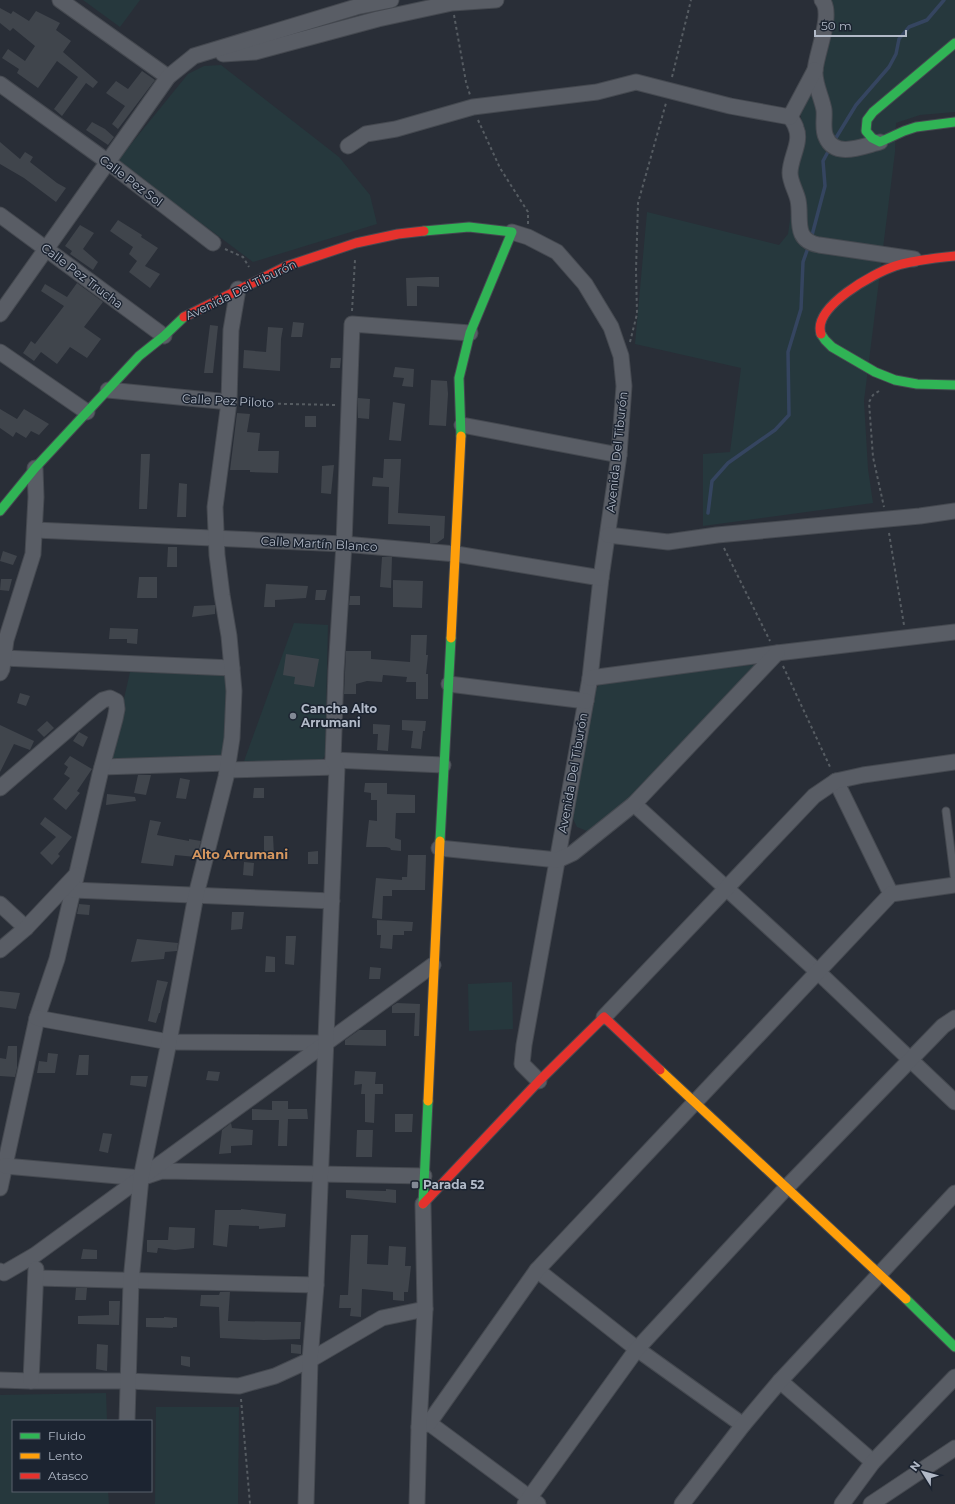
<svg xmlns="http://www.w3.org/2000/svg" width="955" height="1504" viewBox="0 0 955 1504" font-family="Montserrat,sans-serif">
	<rect width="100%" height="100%" fill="#292e37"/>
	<g fill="#26383d">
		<polygon points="83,0 140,0 120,27"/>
		<polygon points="827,0 955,0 955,112 920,115 896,123 895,152 864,401 868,469 873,503 703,526 703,454 730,452 741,368 635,344 647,212 779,245 788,234 803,126 800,113"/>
		<polygon points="221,65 339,157 370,195 377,224 253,262 185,211 183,212 146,181 118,160 188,74 204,66"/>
		<polygon points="294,623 328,625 325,755 321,762 244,761"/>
		<polygon points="759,664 630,801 618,807 595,827 587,831 577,827 573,819 593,693 599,685 606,682"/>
		<polygon points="130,672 227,675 223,760 110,761"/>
		<polygon points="512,982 513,1029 469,1031 468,984"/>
		<polygon points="106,1393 107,1421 13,1421 13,1491 108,1491 109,1504 0,1504 0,1395"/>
		<polygon points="156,1407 239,1407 238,1504 155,1504"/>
	</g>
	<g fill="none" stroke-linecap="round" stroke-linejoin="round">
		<g stroke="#354560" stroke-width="3.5">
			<polyline points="834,141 856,105 889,67 896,54 899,39 909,27 927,20 944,0"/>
			<polyline points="811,239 825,186 823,161 830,148"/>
			<polyline points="708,513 712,481 728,463 775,430 789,415 788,352 801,309 803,262 809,245"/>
		</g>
	</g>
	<g fill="#40454c">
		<polygon points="0,8 11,14 13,11 29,21 36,11 60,23 56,30 71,41 63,52 98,82 93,88 86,83 62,116 54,109 78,77 57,61 38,88 17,73 19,69 2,58 8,49 25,61 35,46 13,28 10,31 0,23"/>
		<polygon points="142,71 155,80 118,129 112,124 125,106 106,93 116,81 128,89"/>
		<polygon points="92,122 105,129 114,137 108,145 86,130"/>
		<polygon points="0,142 20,159 25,152 33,157 30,162 57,183 66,188 56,202 24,178 0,164"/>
		<polygon points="118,220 142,235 141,237 158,248 145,266 160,274 150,288 129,272 137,261 129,254 133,247 110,231"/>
		<polygon points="80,225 94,233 83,249 98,262 93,270 70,254 72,251 65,246"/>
		<polygon points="430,277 439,277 439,287 417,286 417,306 407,306 406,278"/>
		<polygon points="77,283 103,302 84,327 101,339 87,358 70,347 57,364 41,352 34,361 23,353 31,341 35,344 64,306 41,291 45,284 67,297"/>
		<polygon points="293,322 304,323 302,337 291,337"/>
		<polygon points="210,325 218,326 213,373 204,373"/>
		<polygon points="268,327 283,328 281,339 280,371 243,368 244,350 266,352"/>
		<polygon points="331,358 341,358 340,368 330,368"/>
		<polygon points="395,367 414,369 413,387 402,386 404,378 393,377"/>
		<polygon points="431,380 447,381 448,394 446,426 429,425"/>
		<polygon points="358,398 370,399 369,419 358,418"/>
		<polygon points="393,402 405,404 401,441 389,440"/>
		<polygon points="0,409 17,419 24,409 49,424 39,435 31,431 26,438 16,432 13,437 0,428"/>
		<polygon points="237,413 250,414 247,432 260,433 258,451 279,451 278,473 250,472 250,470 230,470"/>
		<rect x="305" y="416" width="11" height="11"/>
		<polygon points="141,454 150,454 147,509 139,509"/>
		<polygon points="384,459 401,459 398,513 445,516 444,538 437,543 430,543 430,526 388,524 389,487 372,486 373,477 383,478"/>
		<polygon points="334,465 331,494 321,493 322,466"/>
		<polygon points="179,483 187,484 186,517 177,517"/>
		<polygon points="168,547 177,547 177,567 167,567"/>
		<polygon points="3,551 17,556 13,565 0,561"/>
		<polygon points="382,557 392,557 391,588 380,587"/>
		<polygon points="139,577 157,577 157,598 137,598"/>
		<polygon points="1,579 12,579 9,591 0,590"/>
		<polygon points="393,580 423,581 422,608 393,607"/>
		<polygon points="266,584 308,586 306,598 275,600 275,607 264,607"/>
		<polygon points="316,590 327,590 325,600 315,600"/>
		<polygon points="350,596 360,596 360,605 349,605"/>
		<polygon points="215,605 215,614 192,617 194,606"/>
		<polygon points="110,628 138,629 137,644 127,643 127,639 109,639"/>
		<polygon points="411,635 427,635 426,655 428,655 426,674 428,674 428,699 416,699 416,682 406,682 407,677 383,675 382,682 367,681 356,684 356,694 344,694 346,651 371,651 371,659 410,662"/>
		<polygon points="286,654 319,659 314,687 294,684 295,677 283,675"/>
		<polygon points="20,693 30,696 26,706 17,703"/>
		<polygon points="402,720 426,721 425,731 423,731 421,749 411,748 413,731 402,730"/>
		<polygon points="47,721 54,728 44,737 37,730"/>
		<polygon points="373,724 390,725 388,751 377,750 378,734 373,734"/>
		<polygon points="0,725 34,741 30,750 14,744 0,772"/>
		<polygon points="79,732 88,737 83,747 73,741"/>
		<polygon points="70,756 92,769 77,791 80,793 66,810 53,799 70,778 64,774 68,767 64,764"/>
		<polygon points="138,775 151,775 146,795 134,793"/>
		<polygon points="180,778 190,780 186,799 176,798"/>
		<polygon points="365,783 387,783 387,794 415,795 415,813 396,813 395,838 401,840 401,851 391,850 390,848 386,847 366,847 369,820 377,821 377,800 371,800 371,793 364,792"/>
		<polygon points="254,788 264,788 264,798 253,798"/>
		<polygon points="107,794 135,797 136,801 106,805"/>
		<polygon points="45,817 72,837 58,854 60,856 52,865 40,853 56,837 40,824"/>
		<polygon points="150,820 161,822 157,835 189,841 189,839 201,841 196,857 175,855 173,866 141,863"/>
		<polygon points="264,836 273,836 274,855 264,854"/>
		<polygon points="318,851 318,864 308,864 308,852"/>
		<polygon points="408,855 426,855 425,890 392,890 392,896 383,896 382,919 372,918 376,878 402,880 402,877 407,877"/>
		<polygon points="244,862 254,863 253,876 243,875"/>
		<polygon points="79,904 90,905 89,915 77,914"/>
		<polygon points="232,912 244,912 242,929 231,930"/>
		<polygon points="377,920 413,922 412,931 404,931 404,935 393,935 392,949 380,948 381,935 377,935"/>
		<polygon points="286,936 296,936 294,965 285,964"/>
		<polygon points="137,939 178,943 177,951 165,952 164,959 131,962"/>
		<polygon points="266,956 275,957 275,972 265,972"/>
		<polygon points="370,967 381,968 380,979 369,979"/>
		<polygon points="157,980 168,982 162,1002 160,1013 159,1013 156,1023 148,1021"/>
		<polygon points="0,991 20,993 16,1009 0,1007"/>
		<polygon points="397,1003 420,1004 419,1036 414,1036 415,1013 392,1013 392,1006"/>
		<polygon points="359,1030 386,1030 386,1046 345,1045 345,1040"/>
		<polygon points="8,1046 17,1046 17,1068 15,1077 0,1076 0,1058 6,1059"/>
		<polygon points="48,1053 58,1054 55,1073 37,1073 39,1061 47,1062"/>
		<polygon points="79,1055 89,1055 88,1075 76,1075"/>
		<polygon points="208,1071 220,1072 218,1081 206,1080"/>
		<polygon points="355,1071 376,1072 375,1084 383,1084 383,1094 375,1094 374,1123 365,1122 365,1094 361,1094 362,1084 354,1085"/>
		<polygon points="131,1076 148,1076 146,1087 130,1085"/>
		<polygon points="272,1101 288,1101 288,1109 307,1109 308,1119 288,1119 287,1146 278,1146 279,1120 252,1120 252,1109 272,1110"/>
		<polygon points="395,1114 413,1114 412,1132 395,1132"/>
		<polygon points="231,1123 232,1128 253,1130 252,1145 231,1146 231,1153 219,1154 222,1130"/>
		<polygon points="357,1130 373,1130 372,1157 356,1157"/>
		<polygon points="103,1133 112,1134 108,1153 99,1151"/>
		<polygon points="386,1189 396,1190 396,1203 346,1198 346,1190 386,1191"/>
		<polygon points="241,1209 286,1214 285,1227 259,1229 259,1226 229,1225 227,1247 213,1245 215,1210 241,1210"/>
		<polygon points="169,1227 195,1228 194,1248 175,1250 158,1248 157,1253 147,1252 147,1240 168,1240"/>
		<polygon points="351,1235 368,1235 367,1264 388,1265 389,1246 406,1247 405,1266 411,1266 408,1292 404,1292 404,1301 393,1300 393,1292 362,1289 361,1317 350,1316 351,1308 339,1308 340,1295 348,1295"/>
		<polygon points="83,1249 97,1250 97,1259 81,1259"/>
		<polygon points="76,1288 87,1288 86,1300 75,1300"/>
		<polygon points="220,1292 230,1292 228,1321 301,1322 300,1339 264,1340 220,1338 219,1307 200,1306 201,1295 219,1295"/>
		<polygon points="109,1301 120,1301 119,1325 78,1324 78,1316 109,1315"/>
		<polygon points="164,1317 177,1318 177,1327 173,1327 173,1328 146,1327 146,1318 164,1318"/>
		<polygon points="97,1344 108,1345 107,1371 96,1369"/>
		<polygon points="291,1344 301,1345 301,1354 291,1353"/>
		<polygon points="181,1356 190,1357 190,1367 181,1365"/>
	</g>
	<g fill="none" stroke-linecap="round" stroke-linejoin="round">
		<g stroke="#454950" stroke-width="9">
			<polyline id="lane" points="946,811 955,883"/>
		</g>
		<g stroke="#454950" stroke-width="17">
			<g id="street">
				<polyline points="60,0 168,77"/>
				<path d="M822 0C834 14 816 53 815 71 814 83 822 98 824 110 825 118 822 129 826 137 835 159 863 146 880 142"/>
				<polyline points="223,54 255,52 378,19 452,3 496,0"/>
				<polyline points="0,84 108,162 213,243"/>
				<path d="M790 117C792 120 795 124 796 128 802 142 790 158 790 173 790 182 796 191 798 200 802 218 792 240 819 245L914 259"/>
				<polyline points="348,146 366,134 396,129 473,107 597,92 636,82 730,106 790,117 815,70"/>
				<polyline points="0,215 164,336"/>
				<polyline points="512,232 528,237 557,252 585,284 611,327 621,356 624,386 619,455 601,578 590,678 524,1045 522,1064 539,1081"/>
				<polyline points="0,314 168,77 194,56 356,7 391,0"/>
				<polyline points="0,352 87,412"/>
				<polyline points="108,390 229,402"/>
				<polyline points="462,425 619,455"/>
				<polyline points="35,530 344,544 456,554 601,578"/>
				<polyline points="608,535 668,542 717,535 920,516 955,511"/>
				<polyline points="3,658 232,668"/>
				<polyline points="0,673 2,669 6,640 33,554 36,497 35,468"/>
				<polyline points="590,678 777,653 955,632"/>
				<polyline points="449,684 586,701"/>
				<polyline points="333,760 443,765"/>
				<polyline points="102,767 228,763"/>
				<polyline points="227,770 337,767"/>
				<polyline points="836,781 891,894"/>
				<polyline points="0,788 94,707 103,700 110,698 116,701 117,709 115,719 100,774 57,959 37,1018 0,1188"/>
				<polyline points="634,804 818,972 955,1102"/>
				<polyline points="439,848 558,860 573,853 634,804 777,653"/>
				<polyline points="73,890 332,901"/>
				<polyline points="0,904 26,928"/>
				<polyline points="0,950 26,928 76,875"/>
				<polyline points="604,1017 814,796 836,781 863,775 955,762"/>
				<polyline points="37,1018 169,1042 326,1043"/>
				<polyline points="5,1166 141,1178 162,1171 424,1176"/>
				<polyline points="537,1270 637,1349 743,1425"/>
				<polyline points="0,1271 4,1273 35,1255 433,965"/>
				<polyline points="36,1278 316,1285"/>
				<polyline points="0,1380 31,1381 128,1381 239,1386 275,1376 310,1360 382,1318 425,1309"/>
				<polyline points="31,1381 36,1269"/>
				<polyline points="780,1381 873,1462"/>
				<polyline points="127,1421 131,1281 141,1178 169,1042 196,895 226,777 232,738 234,691 229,636 222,595 217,555 215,507 229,402 231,330 238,289"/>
				<polyline points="429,1423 538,1504"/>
				<polyline points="419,1427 429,1423 537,1270 891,894 955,885"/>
				<polyline points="306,1504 310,1360 316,1285 337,767 333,760 336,671 344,544 352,324 470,333"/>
				<polyline points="417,1504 419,1427 425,1309 423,1204"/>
				<polyline points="525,1504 637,1349 786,1188 943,1026 955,1018"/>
				<polyline points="682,1504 743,1425 780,1381 955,1193"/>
				<polyline points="842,1504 873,1462 955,1377"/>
				<polyline points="871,1504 955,1448"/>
			</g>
		</g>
		<g stroke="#454950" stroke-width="11">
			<g id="fast">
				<polyline points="955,43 873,112 867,120 866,131 872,138 880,142 904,131 916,127 955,122"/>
				<polyline points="424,231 469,227 512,232 470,333 459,378 461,436"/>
				<polyline points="821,334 825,340 832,347 875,372 895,380 917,384 955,385"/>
				<polyline points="0,511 35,468 139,356 164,336 184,317"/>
				<polyline points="440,841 451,638"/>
				<polyline points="423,1204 428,1101"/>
				<polyline points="906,1299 955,1347"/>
			</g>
		</g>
		<g stroke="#454950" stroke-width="11">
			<g id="slow">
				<polyline points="451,638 461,436"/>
				<polyline points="660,1070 906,1299"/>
				<polyline points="428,1101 440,841"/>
			</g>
		</g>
		<g stroke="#454950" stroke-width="11">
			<g id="jam">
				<polyline points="184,317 287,266 356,243 398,234 424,231"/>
				<path d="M821 334C812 307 874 273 895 266 914 260 935 258 955 256"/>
				<polyline points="423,1204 539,1081 604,1017 660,1070"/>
			</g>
		</g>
		<g stroke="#565c62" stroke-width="2" stroke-dasharray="3 3" stroke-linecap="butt">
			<polyline points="454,15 466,82 470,95"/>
			<polyline points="672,77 691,0"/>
			<polyline points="478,120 500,168 528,212 528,224"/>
			<polyline points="225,249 243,257 249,267"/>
			<polyline points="352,311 355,260"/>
			<polyline points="630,342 637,314 636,270 638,203 666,103"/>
			<polyline points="879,391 873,395 869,402 873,457 884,507"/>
			<polyline points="242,403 335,405"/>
			<polyline points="889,533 904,625"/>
			<polyline points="724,548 770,641"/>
			<polyline points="783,666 831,769"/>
			<polyline points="241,1399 250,1504"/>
		</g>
		<use href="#lane" stroke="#595d65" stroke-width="7"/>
		<use href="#street" stroke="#595d65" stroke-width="15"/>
		<use href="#fast" stroke="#30b455" stroke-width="9"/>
		<use href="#slow" stroke="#ff9f0a" stroke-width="9"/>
		<use href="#jam" stroke="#e5322d" stroke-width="9"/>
	</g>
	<g fill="#828995" stroke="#1c2431" stroke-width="1.5">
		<circle cx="293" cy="716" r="4"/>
		<rect x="411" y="1181" width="8" height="8" rx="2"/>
	</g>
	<g text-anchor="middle" stroke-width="3" stroke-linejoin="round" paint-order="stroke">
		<g font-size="12" fill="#b2bac8" stroke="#1c2431">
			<text transform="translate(131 181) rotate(37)" y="4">Calle Pez Sol</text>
			<text transform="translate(82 276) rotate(37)" y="4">Calle Pez Trucha</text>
			<text transform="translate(241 290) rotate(-26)" y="4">Avenida Del Tiburón</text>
			<text transform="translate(228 401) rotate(3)" y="4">Calle Pez Piloto</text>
			<text transform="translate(617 452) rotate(-84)" y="4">Avenida Del Tiburón</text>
			<text transform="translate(319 544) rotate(3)" y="4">Calle Martín Blanco</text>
			<text transform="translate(573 773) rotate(-80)" y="4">Avenida Del Tiburón</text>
		</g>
		<g font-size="12" font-weight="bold" fill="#b2bac8" stroke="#1c2431" text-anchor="start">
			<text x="301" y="713">Cancha Alto<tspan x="301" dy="14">Arrumani</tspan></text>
			<text x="423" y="1189">Parada 52</text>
		</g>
		<g font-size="13" font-weight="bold" fill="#d6975f" stroke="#1c2431">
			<text x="240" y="859">Alto Arrumani</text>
		</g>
	</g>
	<rect x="12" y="1420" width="140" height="72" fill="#1c2431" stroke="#58606d"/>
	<rect x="20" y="1433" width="20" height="6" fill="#30b455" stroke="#58606d"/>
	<text x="48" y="1440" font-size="12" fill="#b2bac8">Fluido</text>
	<rect x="20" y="1453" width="20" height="6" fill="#ff9f0a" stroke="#58606d"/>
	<text x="48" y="1460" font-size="12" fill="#b2bac8">Lento</text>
	<rect x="20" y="1473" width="20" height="6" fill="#e5322d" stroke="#58606d"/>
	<text x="48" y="1480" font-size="12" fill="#b2bac8">Atasco</text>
	<g transform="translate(923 1472) rotate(307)" stroke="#1c2431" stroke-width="3" paint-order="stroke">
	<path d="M0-3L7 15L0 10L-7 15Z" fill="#b2bac8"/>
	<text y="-6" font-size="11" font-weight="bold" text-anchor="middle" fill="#b2bac8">N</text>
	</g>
	<path d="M815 30v6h91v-6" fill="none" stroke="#b2bac8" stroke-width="2"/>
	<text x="821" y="30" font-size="12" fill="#b2bac8" stroke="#1c2431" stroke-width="3" paint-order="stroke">50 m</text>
</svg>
